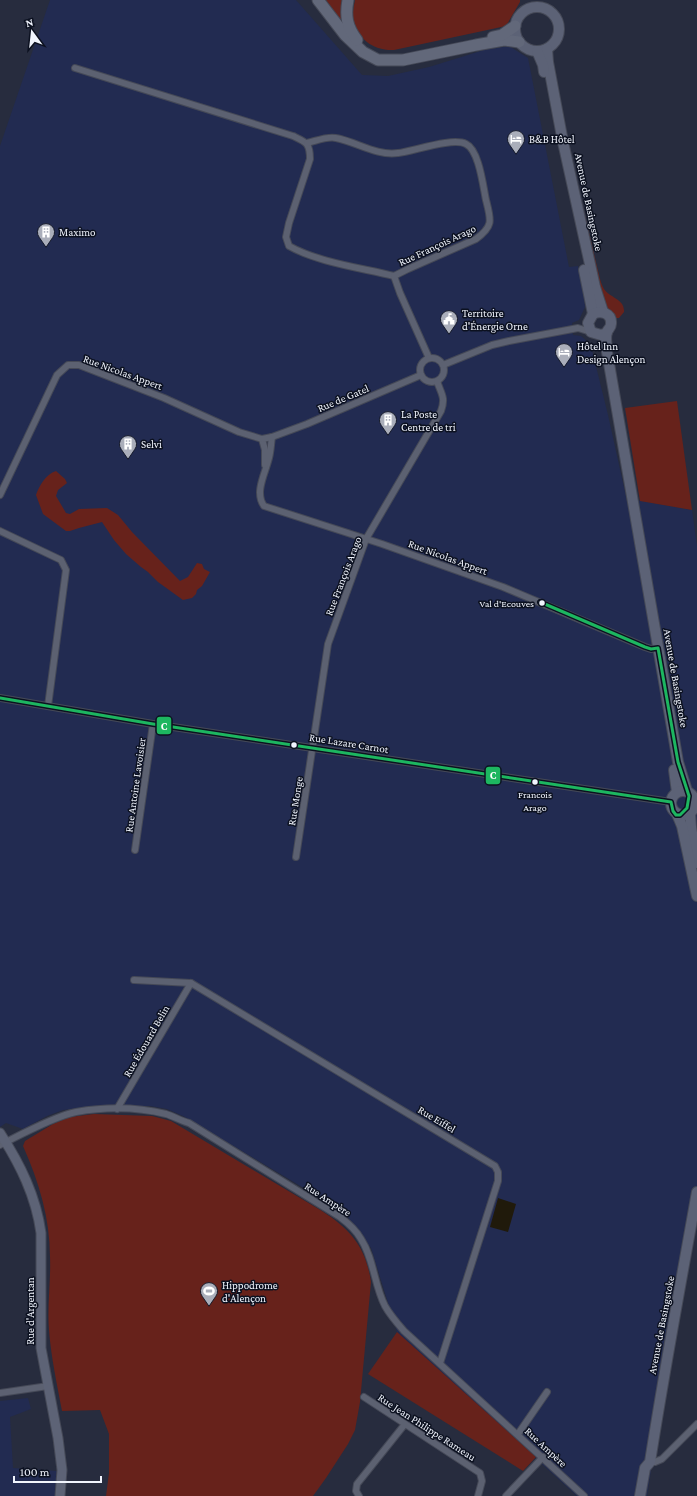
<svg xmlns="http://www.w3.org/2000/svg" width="697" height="1496" viewBox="0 0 697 1496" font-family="'Crimson Pro',serif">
	<rect width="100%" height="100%" fill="#272c3e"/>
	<g fill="#222b51">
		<polygon points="50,0 296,0 362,75 388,76 429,67 484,50 509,46 528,58 569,267 578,266 583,288 585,307 579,320 572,323 573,335 581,336 588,342 592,350 608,415 627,501 636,500 692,510 697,546 697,1207 682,1303 657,1432 647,1496 577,1496 397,1332 371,1248 344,1212 183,1116 167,1109 150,1106 97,1106 63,1110 47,1116 23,1129 6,1123 0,1127 0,146"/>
		<polygon points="28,1398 31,1409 10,1417 13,1468 57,1471 56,1496 0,1496 0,1401"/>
	</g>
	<g fill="#67221b">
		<polygon points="326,0 342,0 341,21"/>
		<path d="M355 0H520V2L506 26 394 50C374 51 357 39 353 19 352 13 354 6 355 0Z"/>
		<path d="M572 161 600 279C601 282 602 286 604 289 610 298 625 299 624 312L619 318H615L604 306Z"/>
		<polygon points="677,401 692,510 640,501 625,408"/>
		<path d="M56 471 65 479 67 483 58 490 56 496 66 513 70 514 79 509 107 508 118 515 132 532 180 581 188 577 197 563 202 564 204 569 210 572 202 586 197 590 196 594 192 598 183 600 158 582 148 572 141 567 126 554 114 540 102 522 79 528 70 531H66L43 514 36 495C39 486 46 474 56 471Z"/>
		<path d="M94 1114 152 1116 171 1121 322 1211C351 1230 366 1247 371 1282L360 1402 355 1430 348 1444 326 1478 313 1496H106L109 1473V1434L100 1410 62 1411C57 1384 51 1357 49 1330 47 1306 51 1281 50 1257 50 1218 39 1182 23 1146L25 1141 53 1124 70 1117Z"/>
		<polygon points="397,1332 536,1457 523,1471 368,1374"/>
	</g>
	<polygon fill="#201a0b" points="498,1198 516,1204 508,1232 490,1227"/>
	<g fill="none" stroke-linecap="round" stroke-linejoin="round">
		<g stroke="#454957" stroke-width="8">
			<g id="street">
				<path d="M75 68 293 136C306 142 310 143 310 159L289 223 286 237 289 246C317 262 362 268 394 276"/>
				<path d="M307 143C316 141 327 136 336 138 357 142 376 156 398 153 414 151 453 137 466 144 479 150 483 186 486 200 491 220 494 226 476 239L408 269 394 276 400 293 429 358"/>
				<circle cx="432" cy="370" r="12"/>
				<polyline points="443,365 492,345 509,341 578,328 591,332"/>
				<path d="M272 437C271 443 271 448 270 453 268 469 253 491 264 506L382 544 503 587 645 647 651 649 658 648"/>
				<polyline points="262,439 265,450 265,465"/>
				<polyline points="0,495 57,375 68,365 79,365 164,398 239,432 262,439 272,437 307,424 421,375"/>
				<polyline points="0,531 61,560 66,570 48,706"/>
				<polyline points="0,698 153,724 671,802"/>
				<polyline points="135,850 153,724"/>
				<path d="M296 857 328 644 366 539 441 411C446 397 441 394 437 381"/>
				<polyline points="134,980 191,983 495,1166 498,1172 498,1181 440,1363"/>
				<polyline points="117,1109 191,983"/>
				<path d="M0 1145C20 1135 55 1116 76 1112 105 1107 137 1107 166 1114 173 1116 181 1121 189 1123L340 1217C348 1223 356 1230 361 1239 374 1259 374 1285 385 1306 390 1315 397 1323 404 1331L584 1496"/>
				<polyline points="0,1393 48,1386"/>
				<polyline points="364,1397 480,1473 482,1481 478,1496"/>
				<polyline points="518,1434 547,1392"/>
				<polyline points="650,1462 655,1462 662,1459 697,1424"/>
				<polyline points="359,1496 356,1491 357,1484 405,1424"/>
				<polyline points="506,1496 543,1457"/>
			</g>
		</g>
		<g stroke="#454957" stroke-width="11">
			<path id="secondary" d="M0 1133C20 1164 36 1196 41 1233V1348L58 1438 62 1470 60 1496"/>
		</g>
		<g stroke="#454957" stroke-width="12">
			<g id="primary">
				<circle cx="537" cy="29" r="22"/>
				<polyline points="547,49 548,62 563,142 595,287 603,312"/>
				<polyline points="537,51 543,65 544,72"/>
				<polyline points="584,270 593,314"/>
				<path d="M607 333 601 335 591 332 588 323 593 314C601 310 612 313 611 324 611 328 608 329 607 332 605 337 607 347 607 352L678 762 687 791"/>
				<polyline points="674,770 677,792"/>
				<circle cx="683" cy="803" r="12"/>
				<polyline points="690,813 691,827 697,863"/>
				<polyline points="677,814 682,826 697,896"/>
				<path d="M640 1496 645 1468 650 1462C664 1372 681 1282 697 1192"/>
			</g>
		</g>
		<g stroke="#454957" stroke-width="13">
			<g id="highway">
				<polyline points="318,0 345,35 363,52 378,60 403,60 476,45 504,40 519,42"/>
				<path d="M348 0C345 16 347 27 357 40"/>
				<polyline points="493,37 502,35 515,26"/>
			</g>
		</g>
		<use href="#street" stroke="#5c6171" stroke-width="6"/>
		<use href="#secondary" stroke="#5d6376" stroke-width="9"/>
		<use href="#primary" stroke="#5c6276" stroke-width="10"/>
		<use href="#highway" stroke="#62687a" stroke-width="11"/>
		<g stroke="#0c1120" stroke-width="6">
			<polyline id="bus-1" points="0,698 153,724 671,802 673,811 676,815 680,815 687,808 689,796 678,762 658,648 651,649 645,647 540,602"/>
		</g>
		<use href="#bus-1" stroke="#1db660" stroke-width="3"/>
	</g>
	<defs>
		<g id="hotel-pin" transform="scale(0.9)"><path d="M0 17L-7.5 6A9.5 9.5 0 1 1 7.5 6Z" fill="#aaaeba" stroke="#0c1120"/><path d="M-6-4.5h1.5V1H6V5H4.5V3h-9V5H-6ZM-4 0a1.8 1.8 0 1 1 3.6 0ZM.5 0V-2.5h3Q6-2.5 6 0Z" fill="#fff"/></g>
		<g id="building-pin" transform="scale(0.9)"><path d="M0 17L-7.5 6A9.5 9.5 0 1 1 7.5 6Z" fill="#aaaeba" stroke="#0c1120"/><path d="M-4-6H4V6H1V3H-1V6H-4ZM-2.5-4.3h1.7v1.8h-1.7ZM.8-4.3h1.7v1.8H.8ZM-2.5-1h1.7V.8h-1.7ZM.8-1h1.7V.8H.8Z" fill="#fff"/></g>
		<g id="civic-pin" transform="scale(0.9)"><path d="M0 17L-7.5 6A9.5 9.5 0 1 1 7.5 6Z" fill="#aaaeba" stroke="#0c1120"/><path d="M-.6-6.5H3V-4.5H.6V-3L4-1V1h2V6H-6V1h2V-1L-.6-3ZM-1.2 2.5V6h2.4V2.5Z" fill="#fff"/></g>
		<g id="stadium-pin" transform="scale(0.9)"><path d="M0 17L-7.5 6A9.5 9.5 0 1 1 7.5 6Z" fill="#aaaeba" stroke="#0c1120"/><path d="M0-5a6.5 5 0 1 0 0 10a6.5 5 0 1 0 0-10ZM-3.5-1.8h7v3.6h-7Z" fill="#fff"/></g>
	</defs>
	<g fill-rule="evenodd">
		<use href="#hotel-pin" x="516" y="139"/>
		<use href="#building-pin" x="46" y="232"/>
		<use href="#civic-pin" x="449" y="319"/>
		<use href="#hotel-pin" x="564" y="352"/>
		<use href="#building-pin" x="388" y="420"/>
		<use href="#building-pin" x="128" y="444"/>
		<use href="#stadium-pin" x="209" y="1291"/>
	</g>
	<g fill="#f0f4fd" stroke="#0c1120" stroke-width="1.5">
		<circle cx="542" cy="603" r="3.5"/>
		<circle cx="294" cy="745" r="3.5"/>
		<circle cx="535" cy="782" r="3.5"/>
	</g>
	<g text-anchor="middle" stroke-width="3" stroke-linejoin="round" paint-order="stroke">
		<g font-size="10" fill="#f0f4fd" stroke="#0c1120" text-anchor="end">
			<text x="534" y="607">Val d'Ecouves</text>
			<text x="535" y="798" text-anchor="middle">Francois<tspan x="535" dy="13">Arago</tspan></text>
		</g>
		<g font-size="11" fill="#f0f4fd" stroke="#0c1120" text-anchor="start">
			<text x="529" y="143">B&amp;B Hôtel</text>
			<text x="59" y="236">Maximo</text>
			<text x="462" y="317">Territoire<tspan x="462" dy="13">d'Énergie Orne</tspan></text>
			<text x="577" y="350">Hôtel Inn<tspan x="577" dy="13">Design Alençon</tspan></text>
			<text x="401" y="418">La Poste<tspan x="401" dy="13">Centre de tri</tspan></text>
			<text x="141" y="448">Selvi</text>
			<text x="222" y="1289">Hippodrome<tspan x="222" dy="13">d'Alençon</tspan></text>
		</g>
		<g font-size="11" fill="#f0f4fd" stroke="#0c1120">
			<text transform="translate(589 202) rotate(78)" y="4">Avenue de Basingstoke</text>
			<text transform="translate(437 245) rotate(-25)" y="4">Rue François Arago</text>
			<text transform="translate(123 372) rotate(20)" y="4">Rue Nicolas Appert</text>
			<text transform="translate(343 398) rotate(-23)" y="4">Rue de Gatel</text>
			<text transform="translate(448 557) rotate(20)" y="4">Rue Nicolas Appert</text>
			<text transform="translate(343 576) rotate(-69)" y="4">Rue François Arago</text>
			<text transform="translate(676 678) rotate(80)" y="4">Avenue de Basingstoke</text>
			<text transform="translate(349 743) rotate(9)" y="4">Rue Lazare Carnot</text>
			<text transform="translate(135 785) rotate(-82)" y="4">Rue Antoine Lavoisier</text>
			<text transform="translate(295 801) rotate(-81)" y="4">Rue Monge</text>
			<text transform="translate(146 1041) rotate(-60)" y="4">Rue Édouard Belin</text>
			<text transform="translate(437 1119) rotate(31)" y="4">Rue Eiffel</text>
			<text transform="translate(328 1199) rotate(33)" y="4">Rue Ampère</text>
			<text transform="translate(30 1311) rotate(-90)" y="4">Rue d'Argentan</text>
			<text transform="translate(661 1325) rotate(-79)" y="4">Avenue de Basingstoke</text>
			<text transform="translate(427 1427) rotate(33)" y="4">Rue Jean Philippe Rameau</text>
			<text transform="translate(546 1447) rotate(43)" y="4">Rue Ampère</text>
		</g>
	</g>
	<g stroke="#0c1120" stroke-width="1.5">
		<rect x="156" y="716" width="16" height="19" rx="4" fill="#1db660"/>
		<rect x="485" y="766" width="16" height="19" rx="4" fill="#1db660"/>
	</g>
	<g font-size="11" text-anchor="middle" font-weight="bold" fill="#fff">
		<text x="164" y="730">C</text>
		<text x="493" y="779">C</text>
	</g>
	<g transform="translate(32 32) rotate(345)" stroke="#0c1120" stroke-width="3" paint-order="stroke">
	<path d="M0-3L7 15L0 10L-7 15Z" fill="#f0f4fd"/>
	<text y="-6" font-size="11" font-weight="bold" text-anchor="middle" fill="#f0f4fd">N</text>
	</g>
	<path d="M14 1476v6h87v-6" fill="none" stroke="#f0f4fd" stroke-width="2"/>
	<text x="20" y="1476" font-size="12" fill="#f0f4fd" stroke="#0c1120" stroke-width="3" paint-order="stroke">100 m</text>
</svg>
